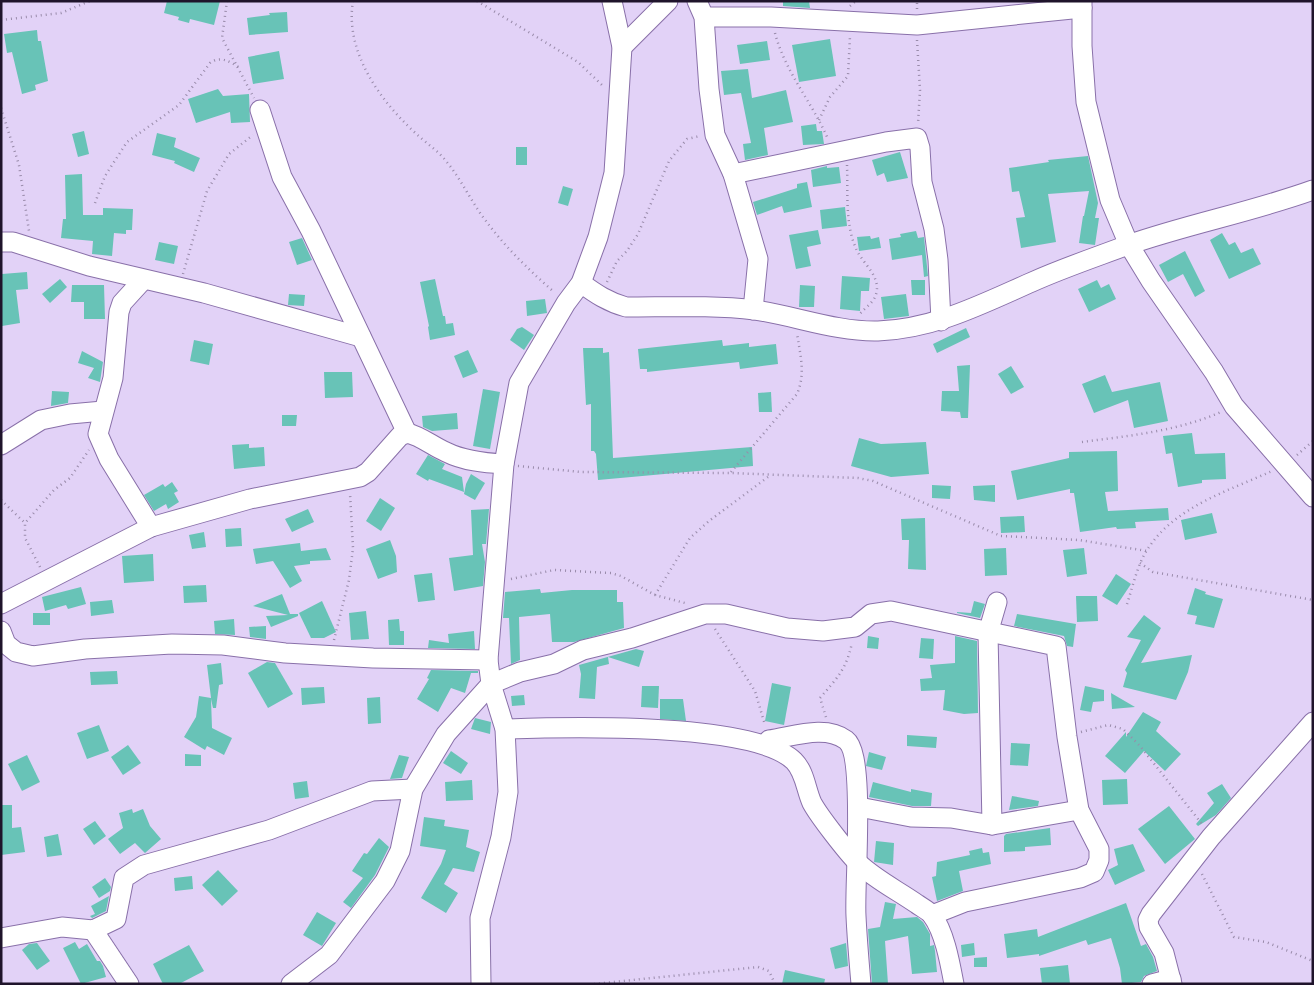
<svg xmlns="http://www.w3.org/2000/svg" width="1314" height="985" viewBox="0 0 1314 985" font-family="Lora,serif">
	<rect width="100%" height="100%" fill="#e2d2f7"/>
	<g fill="#68c3b7">
		<polygon points="167,1 220,1 214,25 190,19 189,23 178,20 179,17 164,13"/>
		<polygon points="783,1 809,1 810,8 783,6"/>
		<polygon points="287,12 288,32 249,35 247,18 270,15 269,13"/>
		<polygon points="37,30 38,41 41,41 48,81 35,85 36,90 22,94 12,52 7,53 4,34"/>
		<polygon points="830,39 836,76 799,82 792,45"/>
		<polygon points="767,41 770,60 740,64 737,45"/>
		<polygon points="279,51 284,79 253,84 248,57"/>
		<polygon points="748,69 752,98 786,90 793,122 764,128 768,155 745,160 743,144 751,143 741,93 724,95 721,71"/>
		<polygon points="218,89 223,96 249,94 250,122 231,123 230,112 196,123 188,99"/>
		<polygon points="816,124 817,131 822,131 824,144 803,145 801,126"/>
		<polygon points="84,131 89,154 78,157 72,134"/>
		<polygon points="157,133 176,138 174,147 200,158 194,172 174,163 175,161 152,155"/>
		<rect x="516" y="147" width="11" height="18"/>
		<polygon points="900,152 908,178 887,182 884,173 877,176 872,160"/>
		<polygon points="1088,156 1098,203 1095,218 1099,218 1095,245 1079,243 1083,216 1084,216 1089,191 1048,194 1056,242 1021,248 1016,218 1025,217 1019,191 1012,192 1009,168 1049,162 1048,160"/>
		<polygon points="827,166 827,168 839,167 841,183 813,187 811,170"/>
		<polygon points="82,174 83,215 103,215 103,208 133,209 132,230 126,230 126,234 114,233 112,256 92,254 93,241 61,238 63,219 66,219 65,175"/>
		<polygon points="807,182 812,207 784,213 782,206 757,215 753,202 797,188 797,184"/>
		<polygon points="563,186 573,189 568,206 558,203"/>
		<polygon points="845,207 847,226 822,229 820,210"/>
		<polygon points="818,230 821,244 807,247 811,266 796,269 789,235"/>
		<polygon points="916,231 918,238 924,237 928,276 924,277 922,255 892,260 889,239 901,237 900,234"/>
		<polygon points="1222,233 1229,245 1235,242 1241,253 1253,248 1261,264 1229,279 1210,240"/>
		<polygon points="870,236 871,239 879,237 881,248 859,251 857,237"/>
		<polygon points="302,238 312,260 297,265 289,242"/>
		<polygon points="159,242 178,246 174,264 155,260"/>
		<polygon points="1185,251 1205,291 1195,297 1183,274 1168,282 1159,265"/>
		<polygon points="27,272 28,289 16,290 20,323 2,326 2,274"/>
		<polygon points="842,276 870,278 869,291 861,291 860,311 840,309"/>
		<polygon points="60,279 67,287 50,303 42,294"/>
		<polygon points="435,279 443,316 445,316 446,324 453,323 455,335 430,340 428,327 429,326 420,282"/>
		<polygon points="911,280 925,280 925,295 912,295"/>
		<polygon points="1097,280 1101,288 1109,284 1116,299 1089,312 1078,289"/>
		<polygon points="72,285 104,285 105,319 84,319 84,302 71,302"/>
		<polygon points="800,285 815,286 814,307 799,307"/>
		<polygon points="289,294 305,295 304,306 288,305"/>
		<polygon points="906,294 909,316 884,319 881,297"/>
		<polygon points="545,299 547,313 527,316 526,301"/>
		<polygon points="522,327 534,335 524,350 510,340 517,329"/>
		<polygon points="966,328 970,337 937,353 933,344"/>
		<polygon points="194,340 213,344 209,365 190,361"/>
		<polygon points="722,340 723,346 749,343 749,347 776,344 778,364 740,369 739,362 647,372 647,369 640,369 638,349"/>
		<polygon points="583,348 603,348 603,353 609,352 613,458 752,447 753,466 598,480 596,454 594,451 591,451 591,404 586,405"/>
		<polygon points="468,350 478,372 463,378 454,356"/>
		<polygon points="82,351 103,362 100,382 88,378 94,368 78,363"/>
		<polygon points="970,365 968,418 961,418 960,412 941,411 942,391 959,391 957,366"/>
		<polygon points="1011,366 1024,387 1011,394 998,374"/>
		<polygon points="324,372 352,372 353,397 325,398"/>
		<polygon points="1105,375 1112,392 1160,382 1168,421 1134,428 1128,400 1094,413 1082,384"/>
		<polygon points="483,389 500,392 490,449 473,446"/>
		<polygon points="52,391 69,392 68,403 51,406"/>
		<polygon points="771,392 772,412 759,412 758,393"/>
		<polygon points="457,413 458,429 432,431 423,427 422,416"/>
		<polygon points="282,415 297,415 296,426 282,426"/>
		<polygon points="1192,433 1195,454 1225,453 1226,479 1202,480 1202,483 1178,487 1172,453 1166,454 1163,436"/>
		<polygon points="859,438 881,444 926,442 929,474 891,477 851,466"/>
		<polygon points="249,444 249,448 264,447 265,466 234,469 232,445"/>
		<polygon points="1117,451 1118,491 1105,492 1108,511 1168,508 1169,520 1135,522 1136,528 1117,529 1116,527 1080,532 1074,493 1070,493 1070,489 1017,500 1011,471 1069,458 1069,452"/>
		<polygon points="428,455 445,464 442,469 462,477 464,492 429,479 428,481 416,474"/>
		<polygon points="471,474 485,483 475,500 464,494 466,484"/>
		<polygon points="172,482 178,491 174,493 179,502 168,509 166,504 154,511 144,495 163,484 165,487"/>
		<polygon points="932,485 951,486 950,499 932,498"/>
		<polygon points="995,485 995,502 974,500 973,486"/>
		<polygon points="380,498 395,508 381,531 366,521"/>
		<polygon points="308,509 314,522 292,532 285,519"/>
		<polygon points="489,509 486,544 482,544 485,562 483,586 454,591 449,558 473,555 471,510"/>
		<polygon points="1212,513 1217,533 1185,540 1181,520"/>
		<polygon points="1024,516 1025,532 1001,533 1000,517"/>
		<polygon points="925,518 926,570 908,569 909,540 902,540 901,519"/>
		<polygon points="241,528 242,546 226,547 225,529"/>
		<polygon points="204,532 206,547 192,549 189,535"/>
		<polygon points="390,540 396,556 397,572 378,579 366,549"/>
		<polygon points="300,543 301,551 326,548 331,560 310,561 310,564 294,566 302,581 290,588 273,561 256,564 253,549"/>
		<polygon points="1006,548 1007,575 985,576 984,549"/>
		<polygon points="1084,548 1087,574 1067,577 1063,550"/>
		<polygon points="153,554 154,581 124,583 122,556"/>
		<polygon points="432,573 435,600 418,602 414,575"/>
		<polygon points="1116,574 1131,584 1117,605 1102,596"/>
		<polygon points="206,585 207,602 184,603 183,586"/>
		<polygon points="81,587 86,604 68,609 66,605 45,611 42,597"/>
		<polygon points="1195,588 1206,592 1205,594 1223,599 1214,628 1195,624 1197,616 1187,614"/>
		<polygon points="540,589 541,593 572,590 617,590 617,602 623,602 624,628 574,642 552,642 550,614 519,617 520,660 511,664 509,618 503,618 505,592"/>
		<polygon points="282,594 290,614 298,614 298,616 271,627 266,616 288,615 253,606"/>
		<polygon points="1076,596 1097,596 1098,621 1077,622"/>
		<polygon points="112,600 114,613 91,616 90,602"/>
		<polygon points="322,601 336,632 324,638 311,638 299,613"/>
		<polygon points="974,601 985,604 980,618 957,613 957,612 971,613"/>
		<polygon points="366,611 369,639 351,640 349,613"/>
		<rect x="33" y="613" width="17" height="12"/>
		<polygon points="1017,614 1076,624 1073,647 1067,646 1064,636 1014,626"/>
		<polygon points="1144,615 1161,628 1141,663 1192,655 1188,672 1176,700 1123,687 1127,673 1125,670 1141,640 1127,637"/>
		<polygon points="234,619 235,635 215,634 214,621"/>
		<polygon points="399,619 400,631 404,631 404,645 389,645 388,620"/>
		<polygon points="266,626 266,639 250,637 249,627"/>
		<polygon points="474,631 475,649 428,648 429,640 449,643 448,634"/>
		<polygon points="868,636 879,638 878,649 867,648"/>
		<polygon points="955,636 977,641 978,713 964,714 943,710 945,690 921,691 920,679 932,678 930,665 955,663"/>
		<polygon points="921,638 934,639 933,659 919,658"/>
		<polygon points="636,649 644,651 639,667 608,657 609,664 597,667 595,699 579,698 581,674 579,665"/>
		<polygon points="267,662 275,663 293,694 268,708 248,673"/>
		<polygon points="221,663 223,684 219,685 216,708 213,708 211,699 212,728 232,738 224,755 207,746 205,750 184,737 196,717 199,696 211,698 207,665"/>
		<polygon points="431,670 478,671 478,673 471,673 465,693 451,688 438,712 417,699 429,679 427,678"/>
		<polygon points="117,671 118,684 91,685 90,672"/>
		<polygon points="772,683 791,687 784,725 765,721"/>
		<polygon points="642,686 659,686 658,708 641,707"/>
		<polygon points="1085,686 1104,690 1104,701 1093,702 1091,712 1080,710"/>
		<polygon points="324,687 325,703 302,705 301,688"/>
		<polygon points="1111,693 1135,707 1112,709"/>
		<polygon points="524,695 525,705 512,706 511,696"/>
		<polygon points="380,697 381,723 368,724 367,698"/>
		<polygon points="660,699 683,699 686,721 660,719"/>
		<polygon points="1143,712 1161,722 1156,731 1181,754 1165,771 1144,751 1125,773 1105,756 1126,732 1126,737"/>
		<polygon points="475,718 491,722 490,734 471,729"/>
		<polygon points="99,725 109,751 87,759 77,733"/>
		<polygon points="907,735 937,737 936,748 907,746"/>
		<polygon points="1011,743 1030,744 1028,766 1010,765"/>
		<polygon points="128,745 141,763 123,775 111,757"/>
		<polygon points="451,751 468,763 461,774 443,763"/>
		<polygon points="869,752 886,757 882,770 866,766"/>
		<polygon points="185,754 201,755 201,766 185,766"/>
		<polygon points="27,755 40,782 22,791 8,764"/>
		<polygon points="399,755 409,757 402,778 390,779"/>
		<polygon points="1127,779 1128,804 1103,805 1102,780"/>
		<polygon points="472,780 473,800 446,801 445,782"/>
		<polygon points="307,781 309,797 295,799 293,783"/>
		<polygon points="873,782 911,792 911,789 932,793 931,806 912,806 869,797"/>
		<polygon points="1222,784 1231,798 1216,815 1198,826 1196,824 1214,803 1207,793"/>
		<polygon points="1012,796 1039,801 1038,806 1009,810"/>
		<polygon points="1,805 12,805 12,828 21,827 25,852 1,855"/>
		<polygon points="1169,806 1195,839 1165,864 1138,829"/>
		<polygon points="132,809 133,813 143,809 150,826 161,839 145,853 135,843 120,854 108,839 123,828 119,813"/>
		<polygon points="424,817 445,820 444,826 469,830 466,847 480,852 474,872 453,868 444,884 458,893 446,913 421,898 441,864 446,850 420,846"/>
		<polygon points="95,821 106,836 94,845 83,829"/>
		<polygon points="1050,828 1051,845 1025,847 1025,851 1004,852 1004,836 1006,834"/>
		<polygon points="58,834 62,855 47,857 44,837"/>
		<polygon points="379,838 389,847 375,875 351,908 343,902 363,878 352,871 364,853 367,854"/>
		<polygon points="876,841 894,843 893,865 874,862"/>
		<polygon points="1133,844 1145,871 1115,885 1108,870 1118,865 1114,849"/>
		<polygon points="982,848 983,853 989,852 991,864 959,871 963,891 937,901 932,877 936,876 937,862 970,855 969,851"/>
		<polygon points="218,870 238,891 222,906 202,885"/>
		<polygon points="192,876 193,889 175,891 174,878"/>
		<polygon points="105,878 111,887 110,891 99,898 92,887"/>
		<polygon points="109,896 106,911 92,918 90,916 95,914 91,906"/>
		<polygon points="885,902 896,904 893,919 917,917 923,922 930,934 930,946 934,945 935,951 937,972 912,974 908,936 885,941 888,984 872,984 868,929 880,927"/>
		<polygon points="1126,903 1141,946 1146,944 1153,957 1157,971 1144,976 1141,982 1122,984 1120,968 1111,938 1088,945 1086,940 1039,956 1039,954 1007,958 1004,934 1037,929 1038,937"/>
		<polygon points="317,912 336,923 322,946 303,935"/>
		<polygon points="75,942 79,949 87,944 97,961 100,961 103,966 106,977 81,984 63,948"/>
		<polygon points="37,943 50,961 37,970 22,950 29,944"/>
		<polygon points="846,943 848,966 835,969 830,948"/>
		<polygon points="974,943 975,955 962,957 961,945"/>
		<polygon points="189,945 204,971 179,984 163,984 153,964"/>
		<polygon points="987,957 987,967 974,967 974,958"/>
		<polygon points="1068,965 1070,984 1042,984 1040,968"/>
		<polygon points="785,970 825,979 824,984 782,984"/>
	</g>
	<g fill="none" stroke-linecap="round" stroke-linejoin="round">
		<g stroke="#8970a9" stroke-width="21">
			<g id="minor">
				<polyline points="697,1 704,17 709,89 715,135 733,174 758,259 753,310"/>
				<polyline points="1082,1 1082,46 1086,102 1110,200 1129,245 1151,281 1214,372 1234,406 1313,497"/>
				<polyline points="704,17 771,17 917,25 1082,8"/>
				<polyline points="622,47 668,1"/>
				<polyline points="260,110 282,177 311,231 407,433"/>
				<polyline points="733,174 886,142 917,138 920,148 922,182 934,229 938,260 941,321"/>
				<polyline points="1,242 13,242 89,266 204,293 361,337"/>
				<polyline points="143,280 122,303 119,312 113,378 98,434 109,459 151,527"/>
				<path d="M581 283C596 294 608 302 626 307 669 307 713 305 755 310 796 316 837 332 878 331 934 329 982 304 1032 282 1063 268 1096 257 1128 245 1188 224 1252 212 1313 190"/>
				<polyline points="1,445 41,420 70,414 103,411"/>
				<path d="M1 604 151 527 250 499 360 477 368 472 400 436 407 433C421 436 432 446 446 452 464 461 484 463 504 464"/>
				<polyline points="1,631 6,644 16,652 33,656 85,649 172,644 223,645 285,653 373,658 488,660"/>
				<path d="M505 729C564 727 754 722 794 761 805 772 806 790 812 803 819 816 847 852 858 863 876 880 897 890 917 904 921 907 929 911 932 915 945 933 950 963 954 984"/>
				<path d="M769 740C792 737 825 724 846 740 866 755 854 886 856 916 857 938 859 961 861 984"/>
				<polyline points="859,807 911,817 951,818 992,825 1079,810"/>
				<polyline points="992,825 988,633 997,602"/>
				<polyline points="93,930 129,984"/>
				<polyline points="1,938 62,927 93,930 116,919 124,878 144,865 269,830 372,791 413,789"/>
				<polyline points="291,984 329,955 385,881 400,851 413,789 446,734 491,684 520,672 554,664 583,650 632,638 705,614 726,614 787,628 823,631 855,627 871,614 891,611 1056,646 1067,737 1079,810 1099,849 1099,860 1094,872 1080,878 965,902 932,915"/>
				<polyline points="481,984 480,918 501,837 508,792 505,729 491,684 488,660 504,464 519,383 566,303 581,283 598,237 614,173 622,47 612,1"/>
				<polyline points="1152,984 1171,979"/>
				<polyline points="1172,984 1164,953 1149,927 1148,920 1151,914 1211,837 1313,722"/>
			</g>
		</g>
		<g stroke="#998baa" stroke-width="2.5" stroke-dasharray="1 4" stroke-linecap="butt">
			<polyline points="227,1 222,38 254,98"/>
			<path d="M353 1C344 54 384 106 421 138 430 146 439 152 446 161 462 180 471 202 486 221 505 247 530 271 554 292"/>
			<polyline points="477,1 578,62 604,87"/>
			<polyline points="850,6 856,1"/>
			<polyline points="917,9 917,1"/>
			<polyline points="1,20 61,13 90,1"/>
			<path d="M775 33C785 72 812 102 828 139"/>
			<polyline points="917,40 920,90 918,124"/>
			<polyline points="1,108 19,165 29,231"/>
			<polyline points="819,120 830,97 848,76 850,36"/>
			<path d="M847 165C848 191 845 222 855 246 860 261 876 271 877 287 877 302 867 305 859 315"/>
			<path d="M95 203 105 176 127 142 179 105 210 63C221 55 230 62 240 68"/>
			<polyline points="183,274 207,191 229,154 253,135"/>
			<polyline points="607,282 617,261 627,251 638,234 669,161 687,139 700,136"/>
			<path d="M1082 442C1128 436 1178 431 1221 412"/>
			<polyline points="1297,455 1313,441"/>
			<polyline points="518,466 581,472 731,473 858,478 873,481 1001,536 1079,540 1147,551"/>
			<path d="M731 472 797 394C806 373 800 355 797 333"/>
			<polyline points="1,500 25,523"/>
			<polyline points="1140,563 1153,572 1313,600"/>
			<polyline points="40,567 25,538 25,523 54,490 70,478 89,450"/>
			<polyline points="511,579 554,570 611,573 621,576 655,595 685,603"/>
			<polyline points="655,595 690,538 709,521 768,477"/>
			<path d="M1127 604C1133 586 1137 566 1147 550 1174 507 1228 491 1272 471"/>
			<polyline points="715,629 755,691 765,725"/>
			<polyline points="334,640 349,580 353,548 350,493"/>
			<path d="M826 717 820 698C837 678 846 670 852 643"/>
			<polyline points="1081,732 1108,725 1123,729 1140,746 1202,824"/>
			<polyline points="1202,874 1234,937 1266,942 1313,961"/>
			<polyline points="594,984 758,967 769,971 775,984"/>
		</g>
		<use href="#minor" stroke="#fff" stroke-width="19"/>
	</g>
	<rect width="1314" height="985" fill="none" stroke="#1f142b" stroke-width="5"/>
</svg>
